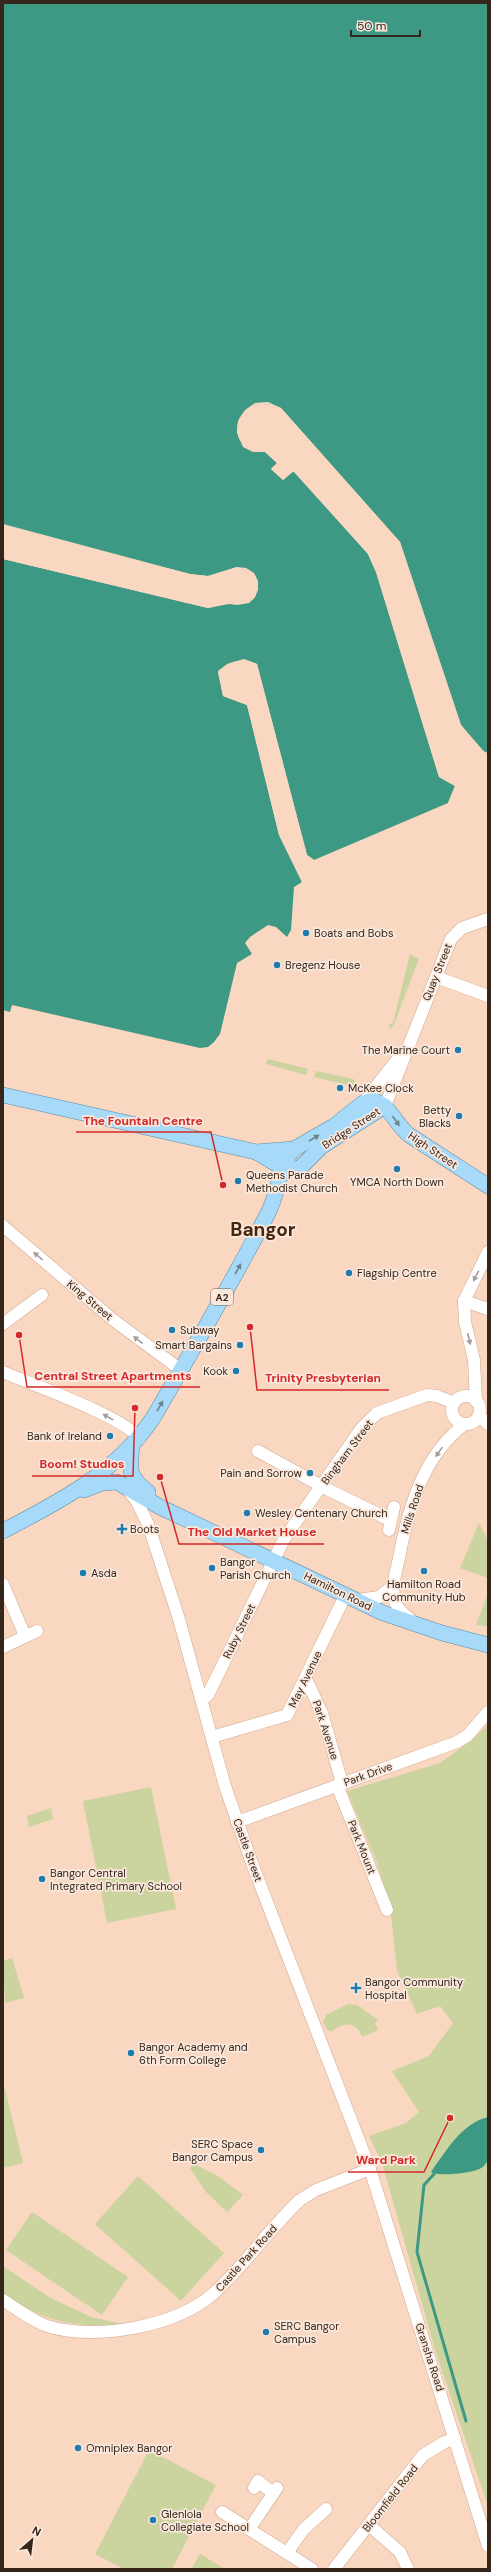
<svg xmlns="http://www.w3.org/2000/svg" width="491" height="2572" viewBox="0 0 491 2572" font-family="'DM Sans',sans-serif">
	<rect width="100%" height="100%" fill="#f9d7c0"/>
	<g fill="#cbd49e">
		<polygon points="410,954 419,959 394,1024 391,1029 388,1025 393,1023"/>
		<polygon points="268,1059 308,1069 306,1075 266,1064"/>
		<polygon points="316,1071 353,1079 361,1088 314,1077"/>
		<polygon points="479,1523 488,1541 488,1578 460,1568"/>
		<polygon points="488,1594 488,1626 476,1625"/>
		<polygon points="488,1725 488,2506 436,2353 382,2163 369,2136 406,2123 419,2112 392,2071 429,2056 453,2023 440,2006 417,2014 397,1970 390,1905 377,1863 347,1791 440,1763 472,1740"/>
		<polygon points="151,1787 176,1909 107,1923 83,1801"/>
		<polygon points="51,1808 53,1819 29,1827 27,1816"/>
		<polygon points="12,1958 24,1998 5,2003 3,1961"/>
		<path d="M348 2004 357 2005 378 2020 375 2023 378 2030 362 2037C356 2020 344 2023 332 2031L327 2030 323 2022 326 2015Z"/>
		<polygon points="3,2081 23,2163 3,2168"/>
		<polygon points="194,2164 218,2176 243,2195 227,2212 206,2192 190,2168"/>
		<polygon points="138,2176 224,2253 181,2301 95,2224"/>
		<polygon points="32,2212 128,2277 102,2315 6,2250"/>
		<path d="M3 2266 49 2297 91 2317 123 2324C74 2329 43 2321 3 2293Z"/>
		<polygon points="149,2450 216,2485 172,2569 124,2569 95,2554"/>
		<polygon points="200,2554 225,2569 191,2569"/>
	</g>
	<g fill="#3e9984">
		<path d="M3 3H488V753L481 750 461 725 400 542 281 408C235 388 218 451 265 452L277 463 271 469 283 480 293 471 368 554 376 572 439 777 455 786 448 803 314 860 307 855 257 664C242 657 230 661 218 671L223 696 247 705 279 835 302 882 294 887 291 930 287 937 276 927 268 925 250 937 245 943 252 954 237 963 220 1034 214 1042 208 1047 200 1048 12 1005 10 1012 3 1010V559L208 608C214 607 223 603 230 604 256 604 261 598 253 573L237 567 208 576 190 574 3 527Z"/>
		<path d="M488 2117V2161C486 2163 484 2167 481 2168 474 2173 438 2177 431 2172 446 2151 462 2123 488 2117Z"/>
	</g>
	<g fill="#f9d7c0">
		<polygon points="268,402 281,408 400,542 461,725 487,755 479,751 459,726 398,543 280,410 268,404 256,405 246,411 240,421 239,433 245,445 253,450 267,451 279,462 274,469 283,477 295,469 370,553 378,572 441,776 457,785 450,803 448,803 455,786 439,777 376,572 368,554 294,471 283,480 271,469 277,463 265,452 253,452 243,447 237,433 238,421 245,410 255,403"/>
		<polygon points="3,524 190,574 208,576 237,567 246,568 254,573 258,581 258,590 255,597 249,603 237,605 229,604 208,608 3,559 3,557 208,606 229,602 237,603 248,601 254,596 256,589 252,574 245,570 238,569 208,578 190,575 3,529"/>
		<polygon points="244,659 257,664 307,855 314,860 313,862 305,856 255,665 246,661 228,666 220,672 225,694 249,704 281,835 303,880 302,882 279,835 247,705 223,696 218,672 227,664"/>
	</g>
	<g fill="none" stroke-linecap="round" stroke-linejoin="round">
		<polyline stroke="#3e9984" stroke-width="3" points="434,2174 424,2185 417,2252 466,2421"/>
		<g stroke="#d0a78c" stroke-width="13">
			<g id="minor">
				<polyline points="436,977 488,996"/>
				<polyline points="363,1103 401,1055"/>
				<polyline points="385,1106 451,939 462,928 488,919"/>
				<polyline points="3,1226 112,1319 181,1370"/>
				<polyline points="464,1301 488,1309"/>
				<polyline points="3,1324 42,1295"/>
				<path d="M3 1372C28 1383 130 1419 139 1439"/>
				<circle cx="466" cy="1410" r="14"/>
				<polyline points="476,1401 474,1360 465,1322 464,1301 488,1252"/>
				<polyline points="479,1416 488,1424"/>
				<polyline points="258,1451 325,1488 390,1520"/>
				<polyline points="128,1490 137,1502 148,1524 179,1619 225,1786 253,1866 370,2169 488,2546"/>
				<polyline points="389,1530 394,1507"/>
				<polyline points="3,1584 25,1636"/>
				<polyline points="358,1600 379,1597 394,1585"/>
				<path d="M413 1622C407 1616 399 1611 396 1604 390 1589 396 1573 399 1558 408 1509 423 1455 465 1424"/>
				<polyline points="3,1647 37,1631"/>
				<polyline points="306,1679 322,1713 342,1783"/>
				<polyline points="202,1700 208,1695 284,1539 361,1429 377,1413 427,1395 437,1396 454,1403"/>
				<polyline points="212,1737 287,1715 346,1594"/>
				<polyline points="337,1785 387,1910"/>
				<polyline points="237,1822 457,1742 467,1736 488,1712"/>
				<path d="M3 2300C17 2309 31 2320 47 2326 94 2341 177 2327 214 2293 245 2265 269 2229 300 2200L316 2190 370 2169"/>
				<polyline points="254,2488 258,2481 273,2493"/>
				<polyline points="222,2512 312,2569"/>
				<polyline points="369,2525 400,2552 408,2569"/>
				<polyline points="250,2528 277,2488"/>
				<polyline points="287,2553 303,2530 326,2509"/>
				<polyline points="334,2569 423,2455 445,2442 455,2439"/>
			</g>
		</g>
		<g stroke="#588ba8" stroke-width="16">
			<g id="major">
				<path d="M3 1095 256 1152 294 1149 334 1126 363 1103 372 1100C390 1104 395 1124 409 1135L488 1186"/>
				<polyline points="256,1152 283,1168 299,1169 321,1147 385,1106"/>
				<path d="M132 1446C129 1470 128 1476 148 1492"/>
				<polyline points="84,1490 102,1483 117,1482 160,1507 383,1613 442,1633 488,1645"/>
				<path d="M3 1531C59 1502 117 1472 153 1418 192 1351 232 1283 268 1213 279 1193 278 1166 294 1149"/>
			</g>
		</g>
		<use href="#minor" stroke="#fff" stroke-width="12"/>
		<use href="#major" stroke="#a6daf8" stroke-width="15"/>
	</g>
	<defs><path id="oneway-solid" d="M-6-.8H1V-3.2L6.5 0L1 3.2V.8H-6Z"/></defs>
	<g fill="#6e8089">
		<use href="#oneway-solid" transform="translate(396 1121) rotate(54)"/>
		<use href="#oneway-solid" transform="translate(314 1138) rotate(-31)"/>
		<use href="#oneway-solid" transform="translate(238 1269) rotate(-61)"/>
		<use href="#oneway-solid" transform="translate(160 1406) rotate(-60)"/>
	</g>
	<g fill="#a49d98">
		<use href="#oneway-solid" transform="translate(38 1256) rotate(-139)"/>
		<use href="#oneway-solid" transform="translate(476 1276) rotate(117)"/>
		<use href="#oneway-solid" transform="translate(469 1339) rotate(76)"/>
		<use href="#oneway-solid" transform="translate(138 1340) rotate(-142)"/>
		<use href="#oneway-solid" transform="translate(108 1417) rotate(-151)"/>
		<use href="#oneway-solid" transform="translate(439 1452) rotate(125)"/>
	</g>
	<g fill="#207caa" stroke="#fae8dd" stroke-width="1.5">
		<circle cx="306" cy="933" r="4"/>
		<circle cx="277" cy="965" r="4"/>
		<circle cx="458" cy="1050" r="4"/>
		<circle cx="340" cy="1088" r="4"/>
		<circle cx="459" cy="1116" r="4"/>
		<circle cx="397" cy="1169" r="4"/>
		<circle cx="238" cy="1181" r="4"/>
		<circle cx="349" cy="1273" r="4"/>
		<circle cx="172" cy="1330" r="4"/>
		<circle cx="240" cy="1345" r="4"/>
		<circle cx="236" cy="1371" r="4"/>
		<circle cx="110" cy="1436" r="4"/>
		<circle cx="310" cy="1473" r="4"/>
		<circle cx="247" cy="1513" r="4"/>
		<path d="M120 1523h4v4h4v4h-4v4h-4v-4h-4v-4h4z"/>
		<circle cx="212" cy="1568" r="4"/>
		<circle cx="424" cy="1571" r="4"/>
		<circle cx="83" cy="1573" r="4"/>
		<circle cx="42" cy="1879" r="4"/>
		<path d="M354 1982h4v4h4v4h-4v4h-4v-4h-4v-4h4z"/>
		<circle cx="131" cy="2053" r="4"/>
		<circle cx="261" cy="2150" r="4"/>
		<circle cx="266" cy="2332" r="4"/>
		<circle cx="78" cy="2448" r="4"/>
		<circle cx="153" cy="2520" r="4"/>
	</g>
	<g text-anchor="middle" stroke-width="3.5" stroke-linejoin="round" paint-order="stroke">
		<rect fill="#fae8dd" stroke="#706054" stroke-width="1" x="211" y="1289" width="22" height="16" rx="3"/>
		<g font-size="10" font-weight="bold" fill="#35251a">
			<text x="222" y="1301">A2</text>
		</g>
		<g font-size="11" fill="#35251a" stroke="#fae8dd" text-anchor="start">
			<text x="314" y="937">Boats and Bobs</text>
			<text x="285" y="969">Bregenz House</text>
			<text x="450" y="1054" text-anchor="end">The Marine Court</text>
			<text x="348" y="1092">McKee Clock</text>
			<text x="451" y="1114" text-anchor="end">Betty<tspan x="451" dy="13">Blacks</tspan></text>
			<text x="246" y="1179">Queens Parade<tspan x="246" dy="13">Methodist Church</tspan></text>
			<text x="397" y="1186" text-anchor="middle">YMCA North Down</text>
			<text x="357" y="1277">Flagship Centre</text>
			<text x="180" y="1334">Subway</text>
			<text x="232" y="1349" text-anchor="end">Smart Bargains</text>
			<text x="228" y="1375" text-anchor="end">Kook</text>
			<text x="102" y="1440" text-anchor="end">Bank of Ireland</text>
			<text x="302" y="1477" text-anchor="end">Pain and Sorrow</text>
			<text x="255" y="1517">Wesley Centenary Church</text>
			<text x="130" y="1533">Boots</text>
			<text x="220" y="1566">Bangor<tspan x="220" dy="13">Parish Church</tspan></text>
			<text x="91" y="1577">Asda</text>
			<text x="424" y="1588" text-anchor="middle">Hamilton Road<tspan x="424" dy="13">Community Hub</tspan></text>
			<text x="50" y="1877">Bangor Central<tspan x="50" dy="13">Integrated Primary School</tspan></text>
			<text x="365" y="1986">Bangor Community<tspan x="365" dy="13">Hospital</tspan></text>
			<text x="139" y="2051">Bangor Academy and<tspan x="139" dy="13">6th Form College</tspan></text>
			<text x="253" y="2148" text-anchor="end">SERC Space<tspan x="253" dy="13">Bangor Campus</tspan></text>
			<text x="274" y="2330">SERC Bangor<tspan x="274" dy="13">Campus</tspan></text>
			<text x="86" y="2452">Omniplex Bangor</text>
			<text x="161" y="2518">Glenlola<tspan x="161" dy="13">Collegiate School</tspan></text>
		</g>
		<g font-size="11" fill="#35251a" stroke="#fae8dd">
			<text transform="translate(437 972) rotate(-68)" y="4">Quay Street</text>
			<text transform="translate(351 1128) rotate(-33)" y="4">Bridge Street</text>
			<text transform="translate(433 1150) rotate(34)" y="4">High Street</text>
			<text transform="translate(90 1300) rotate(40)" y="4">King Street</text>
			<text transform="translate(347 1452) rotate(-53)" y="4">Bingham Street</text>
			<text transform="translate(412 1509) rotate(-72)" y="4">Mills Road</text>
			<text transform="translate(338 1591) rotate(26)" y="4">Hamilton Road</text>
			<text transform="translate(239 1631) rotate(-64)" y="4">Ruby Street</text>
			<text transform="translate(305 1679) rotate(-64)" y="4">May Avenue</text>
			<text transform="translate(326 1730) rotate(72)" y="4">Park Avenue</text>
			<text transform="translate(368 1774) rotate(-20)" y="4">Park Drive</text>
			<text transform="translate(362 1847) rotate(68)" y="4">Park Mount</text>
			<text transform="translate(248 1850) rotate(70)" y="4">Castle Street</text>
			<text transform="translate(246 2258) rotate(-48)" y="4">Castle Park Road</text>
			<text transform="translate(430 2357) rotate(72)" y="4">Gransha Road</text>
			<text transform="translate(390 2498) rotate(-52)" y="4">Bloomfield Road</text>
		</g>
		<g font-size="19" font-weight="bold" fill="#46260c" stroke="#fae8dd">
			<text x="263" y="1236">Bangor</text>
		</g>
	</g>
	<path fill="none" stroke="#d62828" stroke-width="1.5" d="M223 1185L211 1132H76M19 1335L27 1387H200M250 1327L257 1390H389M135 1408L133 1476H32M160 1477L179 1544H324M450 2118L424 2172H348"/>
	<g fill="#d62828" stroke="#fae8dd" stroke-width="1.5">
		<circle cx="223" cy="1185" r="4"/>
		<circle cx="19" cy="1335" r="4"/>
		<circle cx="250" cy="1327" r="4"/>
		<circle cx="135" cy="1408" r="4"/>
		<circle cx="160" cy="1477" r="4"/>
		<circle cx="450" cy="2118" r="4"/>
	</g>
	<g font-size="12" text-anchor="middle" font-weight="bold" fill="#d62828" stroke="#fae8dd" stroke-width="3.5" stroke-linejoin="round" paint-order="stroke">
		<text x="143" y="1125">The Fountain Centre</text>
		<text x="113" y="1380">Central Street Apartments</text>
		<text x="323" y="1382">Trinity Presbyterian</text>
		<text x="82" y="1468">Boom! Studios</text>
		<text x="252" y="1536">The Old Market House</text>
		<text x="386" y="2164">Ward Park</text>
	</g>
	<rect width="491" height="2572" fill="none" stroke="#35251a" stroke-width="8"/>
	<g transform="translate(32 2540) rotate(28)" stroke="#fae8dd" stroke-width="3" paint-order="stroke">
	<path d="M0-3L7 15L0 10L-7 15Z" fill="#35251a"/>
	<text y="-6" font-size="11" font-weight="bold" text-anchor="middle" fill="#35251a">N</text>
	</g>
	<path d="M351 30v6h69v-6" fill="none" stroke="#35251a" stroke-width="2"/>
	<text x="357" y="30" font-size="12" fill="#35251a" stroke="#fae8dd" stroke-width="3" paint-order="stroke">50 m</text>
</svg>
